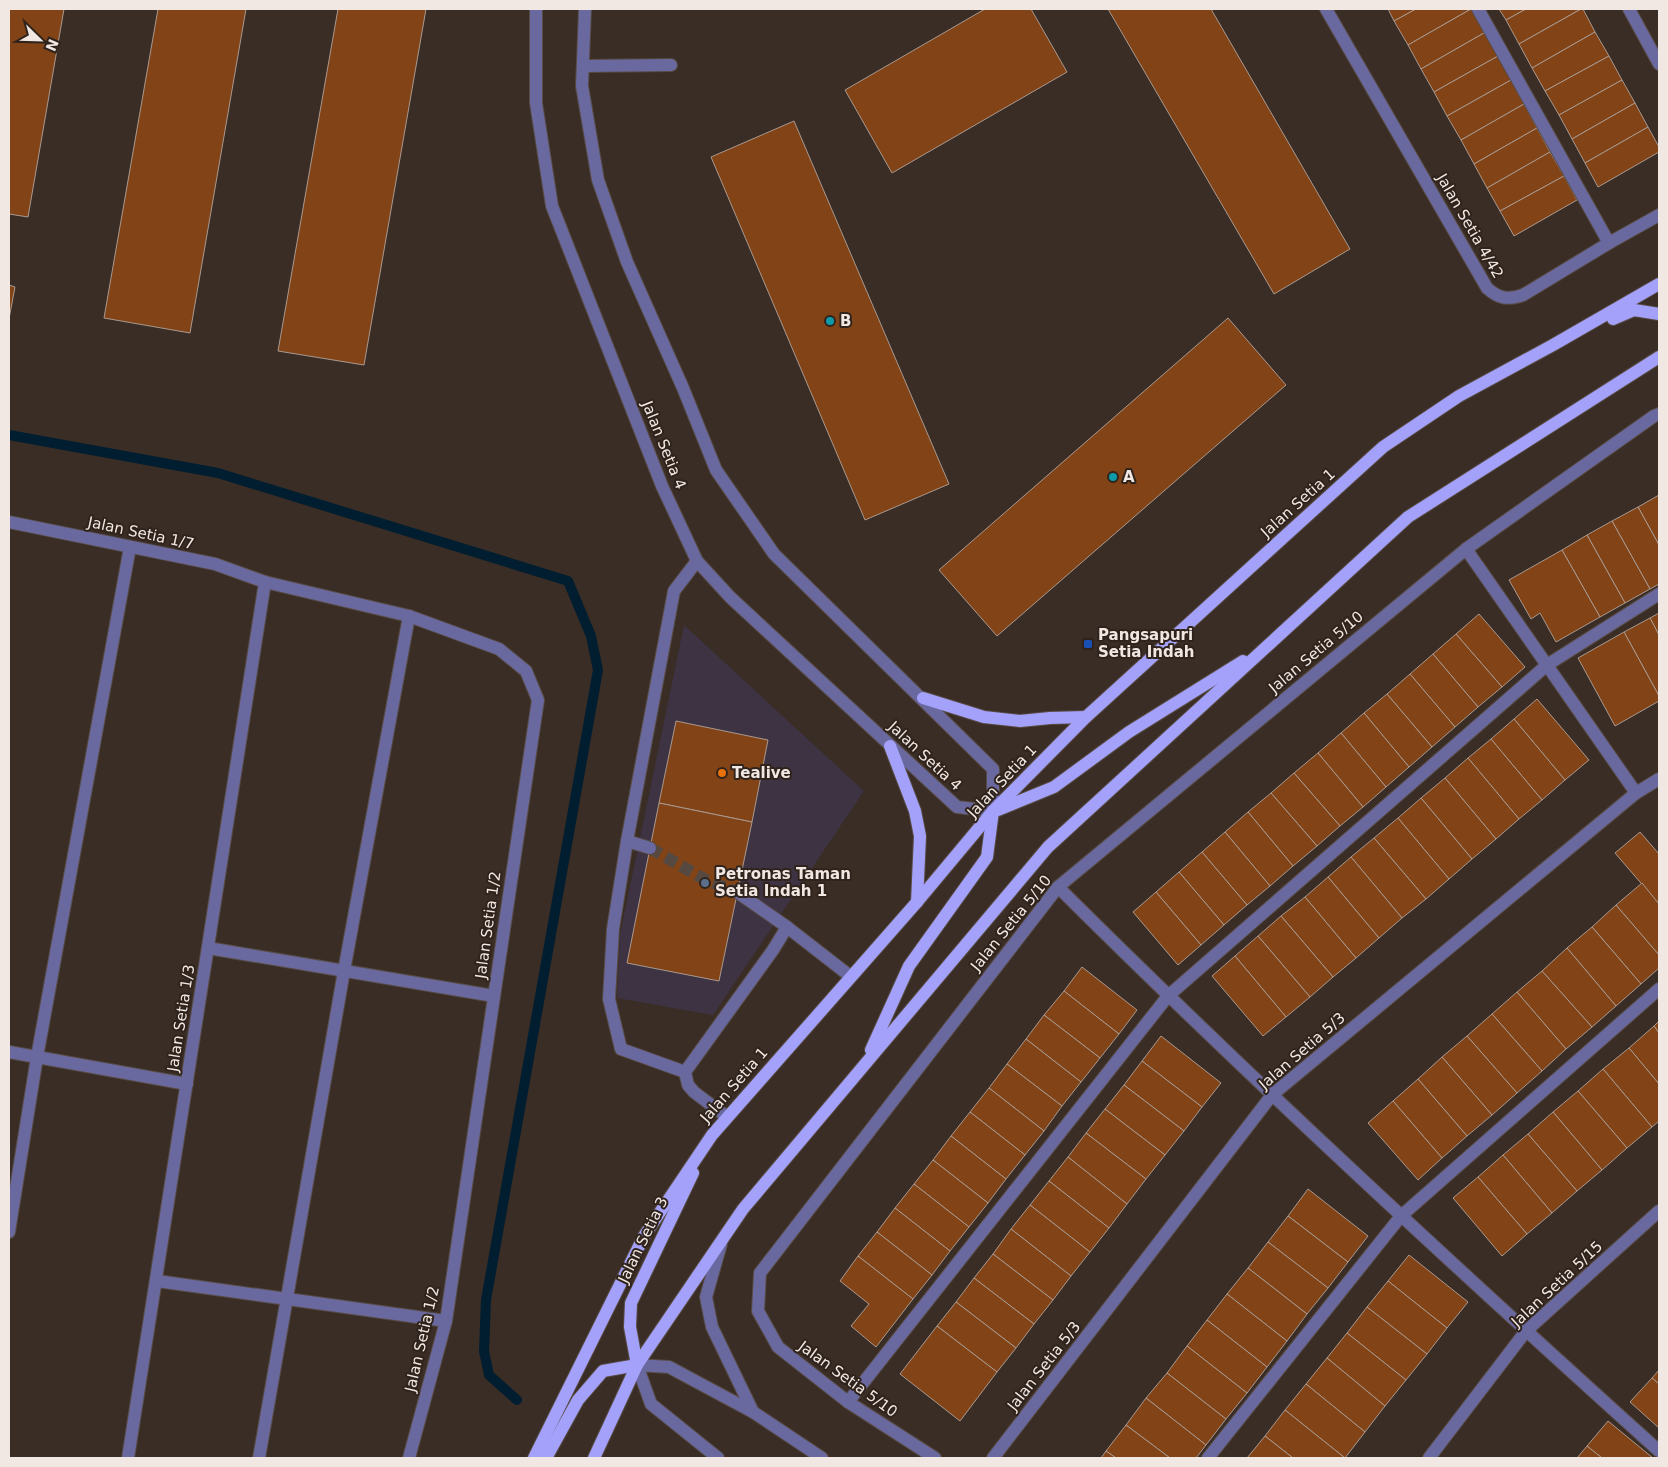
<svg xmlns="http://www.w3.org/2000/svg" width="1668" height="1467" viewBox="0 0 1668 1467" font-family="'DejaVu Sans',sans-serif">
	<rect width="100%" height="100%" fill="#3a2d25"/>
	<polygon fill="#3e3342" points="684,625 864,791 713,1015 617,998 620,935"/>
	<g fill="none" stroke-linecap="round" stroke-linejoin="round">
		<polyline stroke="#011e31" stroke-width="10" points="9,435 218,473 568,581 591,636 598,670 486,1300 484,1351 489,1375 517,1400"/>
	</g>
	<g fill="#824416" stroke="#aa9990">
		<polygon points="9,9 64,9 28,217 9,214"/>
		<polygon points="158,9 246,9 190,333 104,318"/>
		<polygon points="338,9 426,9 364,365 278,351"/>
		<polygon points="985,9 1031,9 1067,72 892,173 845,90"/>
		<polygon points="1108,9 1211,9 1350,249 1274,294"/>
		<polygon points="1388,9 1416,9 1394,21"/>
		<polygon points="1416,9 1471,9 1408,45 1394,21"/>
		<polygon points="1471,9 1484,33 1421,69 1408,45"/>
		<polygon points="1499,9 1526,9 1506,20"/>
		<polygon points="1526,9 1581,9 1519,44 1506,20"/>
		<polygon points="1581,9 1583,9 1595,32 1532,68 1519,44"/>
		<polygon points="1595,32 1609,56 1545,91 1532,68"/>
		<polygon points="1484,33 1498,56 1434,92 1421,69"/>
		<polygon points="1498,56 1511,80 1447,116 1434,92"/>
		<polygon points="1609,56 1622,80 1559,115 1545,91"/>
		<polygon points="1511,80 1524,104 1461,140 1447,116"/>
		<polygon points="1622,80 1635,103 1572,139 1559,115"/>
		<polygon points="1635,103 1648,127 1585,163 1572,139"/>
		<polygon points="1524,104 1537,128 1474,164 1461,140"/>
		<polygon points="794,121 949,484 865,520 711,157"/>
		<polygon points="1648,127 1659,147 1659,152 1598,187 1585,163"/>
		<polygon points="1537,128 1550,152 1487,188 1474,164"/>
		<polygon points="1550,152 1564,176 1500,211 1487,188"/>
		<polygon points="1564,176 1577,200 1514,236 1500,211"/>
		<polygon points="9,285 15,287 9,319"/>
		<polygon points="1228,318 1286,385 997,636 939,570"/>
		<polygon points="1659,495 1659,545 1638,507"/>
		<polygon points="1638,507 1659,545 1659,584 1650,589 1612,521"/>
		<polygon points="1612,521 1650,589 1625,603 1587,535"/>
		<polygon points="1587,535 1625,603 1600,617 1562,550"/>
		<polygon points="1562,550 1600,617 1556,642 1540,613 1531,619 1509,580"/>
		<polygon points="1659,613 1659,635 1650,618"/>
		<polygon points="1479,614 1525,667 1502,687 1456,634"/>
		<polygon points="1650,618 1659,635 1659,696 1624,632"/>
		<polygon points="1624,632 1659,696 1659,701 1615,726 1578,658"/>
		<polygon points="1456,634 1502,687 1478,707 1433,654"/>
		<polygon points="1433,654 1478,707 1455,727 1410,674"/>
		<polygon points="1410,674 1455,727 1432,747 1387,694"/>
		<polygon points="1387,694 1432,747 1409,767 1364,713"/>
		<polygon points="1537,699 1589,760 1565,780 1514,719"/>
		<polygon points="1364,713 1409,767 1386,787 1341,733"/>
		<polygon points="1514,719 1565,780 1542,800 1491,739"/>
		<polygon points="676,721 768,740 752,822 659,803"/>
		<polygon points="1341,733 1386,787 1363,807 1318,753"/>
		<polygon points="1491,739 1542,800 1519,819 1468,758"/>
		<polygon points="1318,753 1363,807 1340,826 1294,773"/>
		<polygon points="1468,758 1519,819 1496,839 1445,778"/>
		<polygon points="1294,773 1340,826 1317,846 1271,793"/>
		<polygon points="1445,778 1496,839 1472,859 1421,798"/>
		<polygon points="1271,793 1317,846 1293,866 1248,812"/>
		<polygon points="1421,798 1472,859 1449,879 1398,818"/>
		<polygon points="659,803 752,822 719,981 627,963"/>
		<polygon points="1248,812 1293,866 1270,886 1225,832"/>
		<polygon points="1398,818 1449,879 1426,899 1374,838"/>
		<polygon points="1225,832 1270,886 1247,905 1202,852"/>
		<polygon points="1640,832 1659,854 1659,904 1615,853"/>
		<polygon points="1374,838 1426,899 1402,918 1351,857"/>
		<polygon points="1202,852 1247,905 1224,925 1179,872"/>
		<polygon points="1351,857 1402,918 1379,938 1328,877"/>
		<polygon points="1179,872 1224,925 1201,945 1156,892"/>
		<polygon points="1328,877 1379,938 1356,958 1305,897"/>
		<polygon points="1642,883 1659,904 1659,955 1616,905"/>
		<polygon points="1156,892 1201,945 1178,965 1133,912"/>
		<polygon points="1305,897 1356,958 1333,977 1281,916"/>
		<polygon points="1616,905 1659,955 1659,968 1641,984 1592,927"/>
		<polygon points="1281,916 1333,977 1310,997 1258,936"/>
		<polygon points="1592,927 1641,984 1616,1006 1567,948"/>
		<polygon points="1258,936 1310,997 1286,1017 1235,956"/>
		<polygon points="1567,948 1616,1006 1592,1027 1542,971"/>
		<polygon points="1235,956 1286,1017 1263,1036 1212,976"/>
		<polygon points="1082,967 1137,1010 1119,1034 1064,991"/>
		<polygon points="1542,971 1592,1027 1566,1049 1517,992"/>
		<polygon points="1064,991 1119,1034 1100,1058 1044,1015"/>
		<polygon points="1517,992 1566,1049 1542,1071 1492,1014"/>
		<polygon points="1492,1014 1542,1071 1517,1093 1467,1036"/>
		<polygon points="1044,1015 1100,1058 1081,1082 1026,1039"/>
		<polygon points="1659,1021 1659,1033 1654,1026"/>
		<polygon points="1654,1026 1659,1033 1659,1084 1629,1048"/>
		<polygon points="1161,1036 1221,1083 1202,1107 1142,1061"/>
		<polygon points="1467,1036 1517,1093 1492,1115 1442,1057"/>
		<polygon points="1026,1039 1081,1082 1062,1106 1007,1064"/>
		<polygon points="1629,1048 1659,1084 1659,1121 1652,1127 1603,1069"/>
		<polygon points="1442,1057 1492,1115 1467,1136 1418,1079"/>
		<polygon points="1142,1061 1202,1107 1184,1131 1124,1085"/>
		<polygon points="1007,1064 1062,1106 1044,1131 989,1088"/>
		<polygon points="1603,1069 1652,1127 1627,1148 1578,1091"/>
		<polygon points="1418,1079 1467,1136 1442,1158 1393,1101"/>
		<polygon points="1124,1085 1184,1131 1165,1155 1105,1109"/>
		<polygon points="989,1088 1044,1131 1025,1155 970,1112"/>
		<polygon points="1578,1091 1627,1148 1602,1170 1553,1112"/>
		<polygon points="1393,1101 1442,1158 1418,1180 1368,1123"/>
		<polygon points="1105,1109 1165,1155 1146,1179 1086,1133"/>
		<polygon points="970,1112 1025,1155 1006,1179 951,1136"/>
		<polygon points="1553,1112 1602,1170 1577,1191 1528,1134"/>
		<polygon points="1086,1133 1146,1179 1127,1204 1068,1157"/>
		<polygon points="1528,1134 1577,1191 1552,1213 1503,1155"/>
		<polygon points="951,1136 1006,1179 988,1203 933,1160"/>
		<polygon points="1503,1155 1552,1213 1527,1234 1478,1177"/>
		<polygon points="1068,1157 1127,1204 1109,1228 1049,1181"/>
		<polygon points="933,1160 988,1203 969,1227 914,1184"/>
		<polygon points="1478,1177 1527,1234 1502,1256 1453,1198"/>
		<polygon points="1049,1181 1109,1228 1090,1252 1030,1205"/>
		<polygon points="914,1184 969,1227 950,1251 895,1208"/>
		<polygon points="1308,1189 1368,1236 1348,1262 1288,1216"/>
		<polygon points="1030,1205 1090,1252 1071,1276 1011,1229"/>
		<polygon points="895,1208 950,1251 932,1275 877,1232"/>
		<polygon points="1288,1216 1348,1262 1328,1288 1268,1242"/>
		<polygon points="1011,1229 1071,1276 1053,1300 993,1254"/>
		<polygon points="877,1232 932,1275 913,1299 858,1256"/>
		<polygon points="1268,1242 1328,1288 1307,1314 1248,1268"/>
		<polygon points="993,1254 1053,1300 1034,1324 974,1278"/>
		<polygon points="1409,1255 1468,1302 1447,1328 1388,1281"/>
		<polygon points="858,1256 913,1299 876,1347 851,1326 869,1304 840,1281"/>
		<polygon points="1248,1268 1307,1314 1287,1341 1227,1294"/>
		<polygon points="974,1278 1034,1324 1016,1348 956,1302"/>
		<polygon points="1388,1281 1447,1328 1427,1354 1367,1307"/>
		<polygon points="1227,1294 1287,1341 1267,1367 1207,1320"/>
		<polygon points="956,1302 1016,1348 997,1372 937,1326"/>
		<polygon points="1367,1307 1427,1354 1406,1380 1347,1333"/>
		<polygon points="1207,1320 1267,1367 1247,1393 1187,1346"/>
		<polygon points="937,1326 997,1372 960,1421 900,1374"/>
		<polygon points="1347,1333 1406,1380 1385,1406 1327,1358"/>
		<polygon points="1187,1346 1247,1393 1226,1419 1167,1373"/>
		<polygon points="1327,1358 1385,1406 1365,1432 1306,1384"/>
		<polygon points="1659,1370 1659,1384 1652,1378"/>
		<polygon points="1167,1373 1226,1419 1206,1445 1146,1398"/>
		<polygon points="1652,1378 1659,1384 1659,1428 1630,1402"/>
		<polygon points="1306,1384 1365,1432 1345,1458 1285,1410"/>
		<polygon points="1146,1398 1206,1445 1196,1458 1170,1458 1126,1425"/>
		<polygon points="1285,1410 1345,1458 1293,1458 1265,1436"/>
		<polygon points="1608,1421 1653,1458 1602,1458 1587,1446"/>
		<polygon points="1126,1425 1170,1458 1116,1458 1106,1451"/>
		<polygon points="1265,1436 1293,1458 1247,1458"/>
		<polygon points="1587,1446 1602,1458 1577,1458"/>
		<polygon points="1106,1451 1116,1458 1101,1458"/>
	</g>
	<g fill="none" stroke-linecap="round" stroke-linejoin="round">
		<polyline stroke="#554942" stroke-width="12" stroke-dasharray="12 6" stroke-linecap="butt" points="650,848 704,879 737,892"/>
		<g stroke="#574b43" stroke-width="14">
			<g id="minor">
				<polyline points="536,9 536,103 552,206 662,486 697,561 730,597 957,807 993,811 993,769 774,554 716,470 683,388 627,262 598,180 582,86 585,9"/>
				<path d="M1326 9 1487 288C1499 299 1508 300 1523 295L1609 243 1659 215"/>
				<polyline points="1478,9 1609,243"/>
				<polyline points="1629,9 1659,64"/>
				<polyline points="583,66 671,65"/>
				<polyline points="9,522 215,564 265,582 409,616 499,649 526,671 538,700 446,1321 409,1458"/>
				<polyline points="1466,549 1636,793"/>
				<polyline points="627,841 650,848"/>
				<path d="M1058 887C1253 1081 1455 1267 1659 1451"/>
				<polyline points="737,892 787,927"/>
				<polyline points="208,948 494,996"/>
				<polyline points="9,1052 187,1084"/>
				<polyline points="685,1072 621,1049 609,999 613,929 627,841 674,591 697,561"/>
				<polyline points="727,1117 694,1092 688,1085 685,1072 773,950 787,927 850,976"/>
				<polyline points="9,1232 37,1057 130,547"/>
				<polyline points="721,1244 706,1297 712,1327 753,1412"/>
				<polyline points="157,1281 446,1321"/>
				<polyline points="848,1402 1168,996 1547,665 1659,594"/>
				<polyline points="128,1458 265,582"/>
				<polyline points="259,1458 344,971 409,616"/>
				<polyline points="718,1458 651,1404 637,1365 669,1367 753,1412 822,1458"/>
				<polyline points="935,1458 848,1402 778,1347 758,1311 760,1273 1058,887 1466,549 1654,416 1659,414"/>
				<polyline points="993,1458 1272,1095 1636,793 1659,779"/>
				<polyline points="1208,1458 1401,1216 1659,989"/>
				<polyline points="1429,1458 1526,1331 1659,1211"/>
			</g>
		</g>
		<g stroke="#574b43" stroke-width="14">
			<g id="major">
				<polyline points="1613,319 1634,310 1659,314"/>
				<polyline points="923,698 984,717 1020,721 1050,718 1086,717"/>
				<polyline points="890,746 915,811 920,836 917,902"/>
				<polyline points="998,810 1054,787 1129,732 1243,661"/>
				<polyline points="871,1050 909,966 987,857 993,811"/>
				<polyline points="637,1365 630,1327 631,1303 693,1173"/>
				<polyline points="534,1458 644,1236 712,1135 917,902 993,811 1086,717 1383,447 1459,396 1553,345 1659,284"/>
				<polyline points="546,1458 578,1400 603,1371 637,1365"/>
				<polyline points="594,1458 637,1365 743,1209 1048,847 1408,517 1659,357"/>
			</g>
		</g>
		<use href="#minor" stroke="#69689f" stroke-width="12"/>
		<use href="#major" stroke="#a4a1fb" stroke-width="12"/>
	</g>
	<g fill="#0f9aa8" stroke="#30231c" stroke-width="2">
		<circle cx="830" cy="321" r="5"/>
		<circle cx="1113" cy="477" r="5"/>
	</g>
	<rect fill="#1a4fb4" stroke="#30231c" stroke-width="2" x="1083" y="639" width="10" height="10" rx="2.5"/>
	<circle fill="#e8710a" stroke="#30231c" stroke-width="2" cx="722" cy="773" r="5"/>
	<circle fill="#5c6f8a" stroke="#30231c" stroke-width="2" cx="705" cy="883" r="5"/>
	<g text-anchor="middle" stroke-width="4" stroke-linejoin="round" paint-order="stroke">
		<g font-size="15" fill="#f1e8e3" stroke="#30231c">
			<text transform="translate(1470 226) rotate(60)" y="5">Jalan Setia 4/42</text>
			<text transform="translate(664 445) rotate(68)" y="5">Jalan Setia 4</text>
			<text transform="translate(1298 503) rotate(-42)" y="5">Jalan Setia 1</text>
			<text transform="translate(141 533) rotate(12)" y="5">Jalan Setia 1/7</text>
			<text transform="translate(1316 652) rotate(-40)" y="5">Jalan Setia 5/10</text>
			<text transform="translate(925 756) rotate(43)" y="5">Jalan Setia 4</text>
			<text transform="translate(1002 781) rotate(-47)" y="5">Jalan Setia 1</text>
			<text transform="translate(1011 923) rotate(-51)" y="5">Jalan Setia 5/10</text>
			<text transform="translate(488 925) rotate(-82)" y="5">Jalan Setia 1/2</text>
			<text transform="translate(181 1018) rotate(-81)" y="5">Jalan Setia 1/3</text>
			<text transform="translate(1302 1051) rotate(-41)" y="5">Jalan Setia 5/3</text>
			<text transform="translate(734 1085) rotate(-49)" y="5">Jalan Setia 1</text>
			<text transform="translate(643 1240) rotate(-64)" y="5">Jalan Setia 3</text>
			<text transform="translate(1557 1284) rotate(-43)" y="5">Jalan Setia 5/15</text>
			<text transform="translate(422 1339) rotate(-77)" y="5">Jalan Setia 1/2</text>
			<text transform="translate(1044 1366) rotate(-52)" y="5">Jalan Setia 5/3</text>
			<text transform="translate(848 1379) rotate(36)" y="5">Jalan Setia 5/10</text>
		</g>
		<g font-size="15" font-weight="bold" fill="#f1e8e3" stroke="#30231c" text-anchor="start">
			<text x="840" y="326">B</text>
			<text x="1123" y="482">A</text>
			<text x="1098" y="640">Pangsapuri<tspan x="1098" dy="17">Setia Indah</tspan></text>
			<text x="732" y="778">Tealive</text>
			<text x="715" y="879">Petronas Taman<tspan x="715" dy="17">Setia Indah 1</tspan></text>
		</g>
	</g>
	<rect width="1668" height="1467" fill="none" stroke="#f1e8e3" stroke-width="20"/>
	<g transform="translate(40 40) rotate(113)" stroke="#30231c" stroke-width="4" paint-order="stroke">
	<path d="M0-4L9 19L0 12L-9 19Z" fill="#f1e8e3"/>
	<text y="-8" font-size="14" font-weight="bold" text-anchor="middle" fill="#f1e8e3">N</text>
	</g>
</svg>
